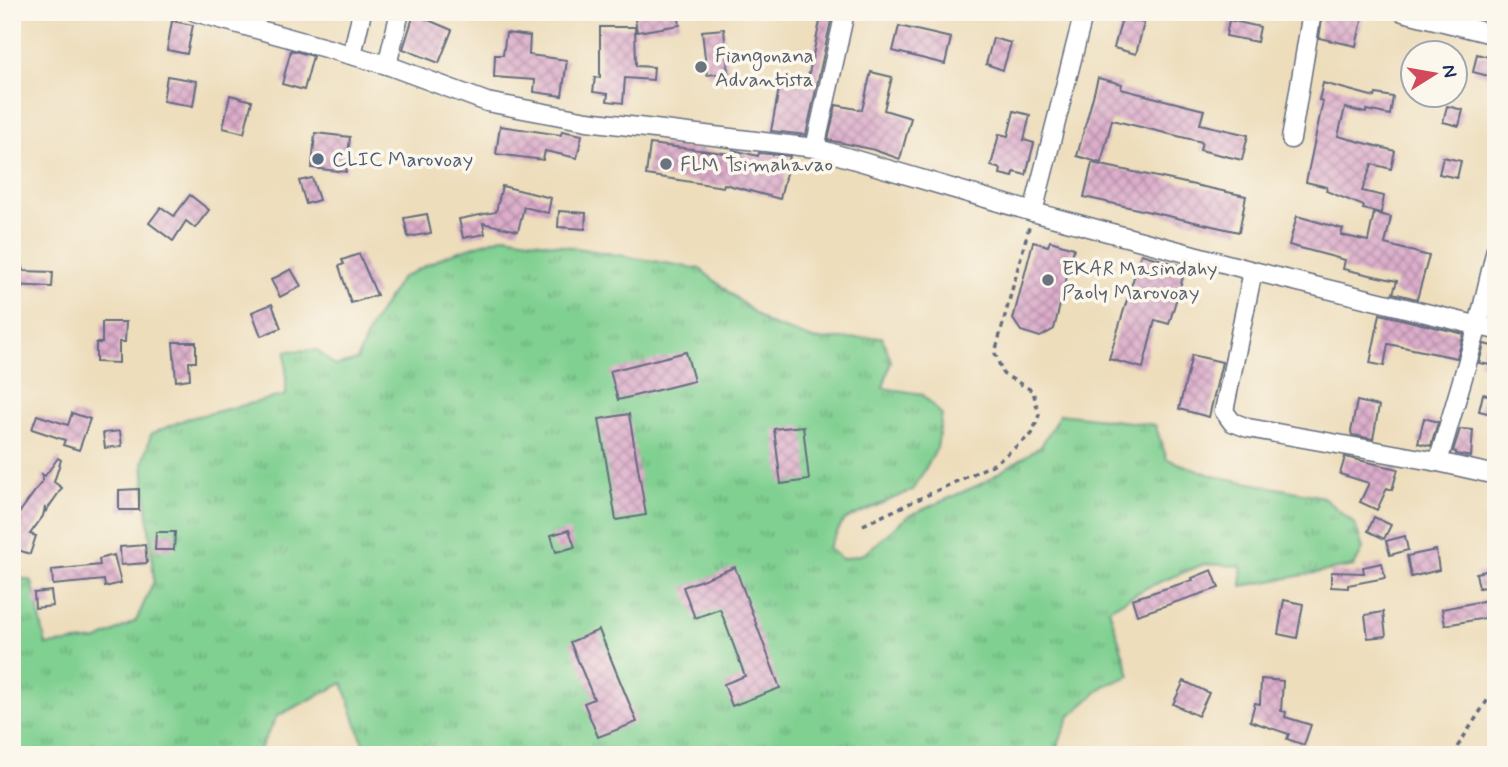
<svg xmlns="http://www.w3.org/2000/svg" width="1508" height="767" viewBox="0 0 1508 767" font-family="Mynerve,sans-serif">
	<defs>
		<pattern id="grass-tufts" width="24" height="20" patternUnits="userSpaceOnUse" patternTransform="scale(1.75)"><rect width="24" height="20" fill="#80d091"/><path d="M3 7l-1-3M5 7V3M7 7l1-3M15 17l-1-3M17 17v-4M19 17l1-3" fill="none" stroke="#68a97a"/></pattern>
		<pattern id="building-cross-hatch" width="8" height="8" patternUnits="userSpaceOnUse" patternTransform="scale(1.75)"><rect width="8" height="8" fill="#dcadca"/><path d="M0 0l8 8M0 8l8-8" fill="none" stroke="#b28da7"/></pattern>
	</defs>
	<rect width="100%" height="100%" fill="#fbf7ec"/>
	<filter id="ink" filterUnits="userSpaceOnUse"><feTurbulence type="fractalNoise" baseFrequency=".0143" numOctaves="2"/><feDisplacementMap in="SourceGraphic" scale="14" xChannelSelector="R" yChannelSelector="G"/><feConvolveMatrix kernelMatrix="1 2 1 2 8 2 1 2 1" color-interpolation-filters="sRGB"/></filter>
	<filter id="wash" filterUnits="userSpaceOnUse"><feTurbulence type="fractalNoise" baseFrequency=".00686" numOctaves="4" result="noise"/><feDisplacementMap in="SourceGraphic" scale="28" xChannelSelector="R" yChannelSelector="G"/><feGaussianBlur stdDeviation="1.57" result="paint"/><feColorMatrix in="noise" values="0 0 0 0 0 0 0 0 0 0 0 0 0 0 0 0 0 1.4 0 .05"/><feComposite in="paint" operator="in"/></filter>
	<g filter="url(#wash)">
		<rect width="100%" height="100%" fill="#edddbb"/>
		<polygon fill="url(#grass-tufts)" stroke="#4e8078" stroke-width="2" points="505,236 700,269 767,323 816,340 882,337 891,361 883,388 922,394 942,415 937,448 913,490 844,520 828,548 842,559 864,554 908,516 983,483 1041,446 1060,414 1155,425 1167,459 1214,476 1323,497 1355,524 1363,549 1354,566 1242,586 1241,566 1204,564 1148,587 1109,609 1130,676 1104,686 1069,717 1054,755 367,755 343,683 277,716 258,752 252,755 23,755 12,751 12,576 32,581 46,645 98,640 136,621 154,581 143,463 151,434 186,419 286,395 286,351 317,350 335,366 357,360 371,326 401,278 445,256"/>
		<g id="blocks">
			<g fill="url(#building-cross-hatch)">
				<polygon points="634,12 678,12 680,25 637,32"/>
				<polygon points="822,12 833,12 806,135 771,131 781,78 807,83"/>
				<polygon points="1323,12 1364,12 1356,46 1319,38"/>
				<polygon points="414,14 452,30 439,63 403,49"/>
				<polygon points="1122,18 1144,23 1136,54 1114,48"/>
				<polygon points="1229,20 1260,27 1257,42 1226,36"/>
				<polygon points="172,21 193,25 187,54 167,50"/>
				<polygon points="899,26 951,38 945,64 893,51"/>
				<polygon points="600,27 635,27 636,66 654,67 653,80 625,78 623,103 607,101 608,94 593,92 595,77 600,78"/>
				<polygon points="724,29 728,73 707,75 702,31"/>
				<polygon points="506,33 530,36 529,55 567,60 562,96 534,92 535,80 494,77 495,55 503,55"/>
				<polygon points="993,38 1011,43 1003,70 986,64"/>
				<polygon points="291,50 313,56 304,90 282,84"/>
				<polygon points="1477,54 1496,59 1496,78 1473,72"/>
				<polygon points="871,72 892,77 884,110 911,118 900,159 871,149 828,140 836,105 862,110"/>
				<polygon points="167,76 197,81 193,106 163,101"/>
				<polygon points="1098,78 1122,84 1121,89 1204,110 1200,124 1248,135 1242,160 1200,150 1202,142 1112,120 1101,163 1077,156"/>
				<polygon points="1323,83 1375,97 1376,94 1393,97 1390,115 1367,110 1366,113 1345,108 1338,136 1395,151 1391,169 1372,164 1362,191 1384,196 1381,213 1363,209 1364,206 1326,191 1327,187 1306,182 1323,101 1319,100"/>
				<polygon points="230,95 252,101 244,133 223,128"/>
				<polygon points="1447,106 1463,110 1459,126 1443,122"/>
				<polygon points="1014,111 1030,115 1024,140 1034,143 1026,175 1014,172 1013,177 1000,174 1001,169 991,166 999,134 1008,136"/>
				<polygon points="500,126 561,135 562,131 582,135 577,158 545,151 543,160 496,154"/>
				<polygon points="315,133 350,137 346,172 312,168"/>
				<polygon points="650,144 732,154 733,150 758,156 759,153 790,156 780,199 724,184 723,187 646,175"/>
				<polygon points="1443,157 1461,161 1457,178 1439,174"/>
				<polygon points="1092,163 1246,196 1239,232 1084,197"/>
				<polygon points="312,178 319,200 306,204 299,181"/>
				<polygon points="502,186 551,198 548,213 524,207 518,231 483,223 485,234 463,238 459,219 496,212"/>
				<polygon points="190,195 209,210 195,228 186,221 173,241 149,223 161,207 174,216"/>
				<polygon points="559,211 586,213 585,229 558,227"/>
				<polygon points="1374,213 1391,217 1385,244 1429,256 1417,299 1393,293 1397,281 1343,269 1345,260 1289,245 1297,216 1343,229 1341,235 1368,241"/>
				<polygon points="427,214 431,233 408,237 404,218"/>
				<polygon points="1050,241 1074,248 1054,329 1040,337 1021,331 1013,319 1033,242 1048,246"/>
				<polygon points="12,242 17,242 24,271 53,272 52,287 12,285"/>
				<polygon points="359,254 377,295 351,303 339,266 344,264 342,260"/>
				<polygon points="1141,254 1186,267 1169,324 1155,320 1143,368 1109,359"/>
				<polygon points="291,269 301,286 280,297 271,280"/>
				<polygon points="272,304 281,328 261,336 252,312"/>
				<polygon points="1380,314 1464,334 1457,358 1388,344 1384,366 1370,363"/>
				<polygon points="102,322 126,322 125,342 119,342 119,363 96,362 96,343 102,343"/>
				<polygon points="173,342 196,342 196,362 189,362 190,379 176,381"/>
				<polygon points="1484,344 1496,347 1496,366 1479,363"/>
				<polygon points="686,352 694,381 618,400 610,371"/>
				<polygon points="1192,355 1222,362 1209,417 1179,409"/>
				<polygon points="1483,394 1496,397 1496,415 1479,411"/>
				<polygon points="1357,401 1379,406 1373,439 1352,435 1351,432"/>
				<polygon points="72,413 90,419 79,450 63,445 65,440 32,429 37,415 68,425"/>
				<polygon points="629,414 646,515 616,520 599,419"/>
				<polygon points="1424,418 1438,422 1431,446 1418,443"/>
				<polygon points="803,426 809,480 781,484 774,429"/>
				<polygon points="1460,429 1473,430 1471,457 1456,454 1456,452 1453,451"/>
				<polygon points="120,431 122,446 105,448 103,433"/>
				<polygon points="1345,457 1398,469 1392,490 1387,488 1377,510 1360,502 1369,483 1340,474"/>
				<polygon points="58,458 61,460 54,482 62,488 46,511 45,507 43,516 30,534 36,536 30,554 18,550 12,558 12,542 20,518 17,516 43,480 42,474 45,476"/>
				<polygon points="139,489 139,510 119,510 119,490"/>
				<polygon points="1374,517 1391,525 1384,539 1368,531"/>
				<polygon points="569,530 575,547 556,552 551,535"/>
				<polygon points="156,532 175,532 174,550 155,550"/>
				<polygon points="1405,536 1408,550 1390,555 1386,541"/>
				<polygon points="145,545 147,563 121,565 120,547"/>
				<polygon points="1436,550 1439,570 1411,577 1407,556"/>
				<polygon points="114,555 121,583 105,587 104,580 53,585 52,570 100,565 99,559"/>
				<polygon points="1382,563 1385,578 1348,585 1348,588 1331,587 1331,572 1364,573 1363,567"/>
				<polygon points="735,567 780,688 732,706 724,684 745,676 720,609 695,618 683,587"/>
				<polygon points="1496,569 1496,585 1479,588 1476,573"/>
				<polygon points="1212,570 1219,588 1137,615 1132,599 1193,580 1192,578"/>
				<polygon points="51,591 53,606 35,608 34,593"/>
				<polygon points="1284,600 1303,604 1297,638 1278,634"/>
				<polygon points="1488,600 1492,617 1445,625 1442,609"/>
				<polygon points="1383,612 1386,636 1368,638 1365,615"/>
				<polygon points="599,630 637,722 598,737 584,703 594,699 570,642"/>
				<polygon points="1261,679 1283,681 1281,711 1286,712 1285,717 1311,725 1304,745 1287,739 1289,734 1250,721 1255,703 1260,704"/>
				<polygon points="1184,681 1209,693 1198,716 1173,704"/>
			</g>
		</g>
	</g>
	<g filter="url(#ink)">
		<use href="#blocks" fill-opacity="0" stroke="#646c7f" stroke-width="2"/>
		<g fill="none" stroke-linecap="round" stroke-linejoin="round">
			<g stroke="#646c7f" stroke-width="21">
				<g id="street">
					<polyline points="195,12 387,65 487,102 587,121 815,148 1033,212 1253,271 1496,330"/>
					<polyline points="1403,12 1496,35"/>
					<polyline points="352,55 362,12"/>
					<polyline points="387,65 400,12"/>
					<polyline points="1291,139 1312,12"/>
					<polyline points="815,148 845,12"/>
					<polyline points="1033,212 1084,12"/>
					<polyline points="1253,271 1224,411 1232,422 1248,428 1438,462 1496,475"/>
					<polyline points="1438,462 1478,326 1496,249"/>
				</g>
			</g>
			<g stroke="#646c7f" stroke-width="3.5" stroke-dasharray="5 5" stroke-linecap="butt">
				<polyline points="863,525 994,464 1032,434 1039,415 1033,391 1003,374 995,353 1029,227"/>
				<polyline points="1452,755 1496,687"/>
			</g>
			<use href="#street" stroke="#fff" stroke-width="18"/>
		</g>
	</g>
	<g fill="#6b7280" stroke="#fbf7ec" stroke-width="2.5">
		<circle cx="701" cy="67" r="7"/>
		<circle cx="666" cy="164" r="7"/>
		<circle cx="1048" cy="280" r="7"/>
	</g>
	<circle fill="#5c6f8a" stroke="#fbf7ec" stroke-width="2.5" cx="318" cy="159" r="7"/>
	<g text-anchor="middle" stroke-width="7" stroke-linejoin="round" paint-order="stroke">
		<g font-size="21" fill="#5b616d" stroke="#fbf7ec" text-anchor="start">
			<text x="715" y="62">Fiangonana<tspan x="715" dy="24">Advantista</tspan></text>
			<text x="680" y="171">FLM Tsimahavao</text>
			<text x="1062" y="275">EKAR Masindahy<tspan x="1062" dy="24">Paoly Marovoay</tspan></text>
		</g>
		<g font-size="21" fill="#4e5e75" stroke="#fbf7ec" text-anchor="start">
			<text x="332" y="166">CLIC Marovoay</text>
		</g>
	</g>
	<rect width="1508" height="767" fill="none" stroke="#fbf7ec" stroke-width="42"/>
	<g transform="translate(1434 74) rotate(79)"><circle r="33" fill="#fbf7ec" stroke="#a1a7b3" stroke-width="2"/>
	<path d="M0-5L12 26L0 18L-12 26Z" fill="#d1495b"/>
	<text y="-10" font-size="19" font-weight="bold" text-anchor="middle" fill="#1b2f5e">N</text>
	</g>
</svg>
